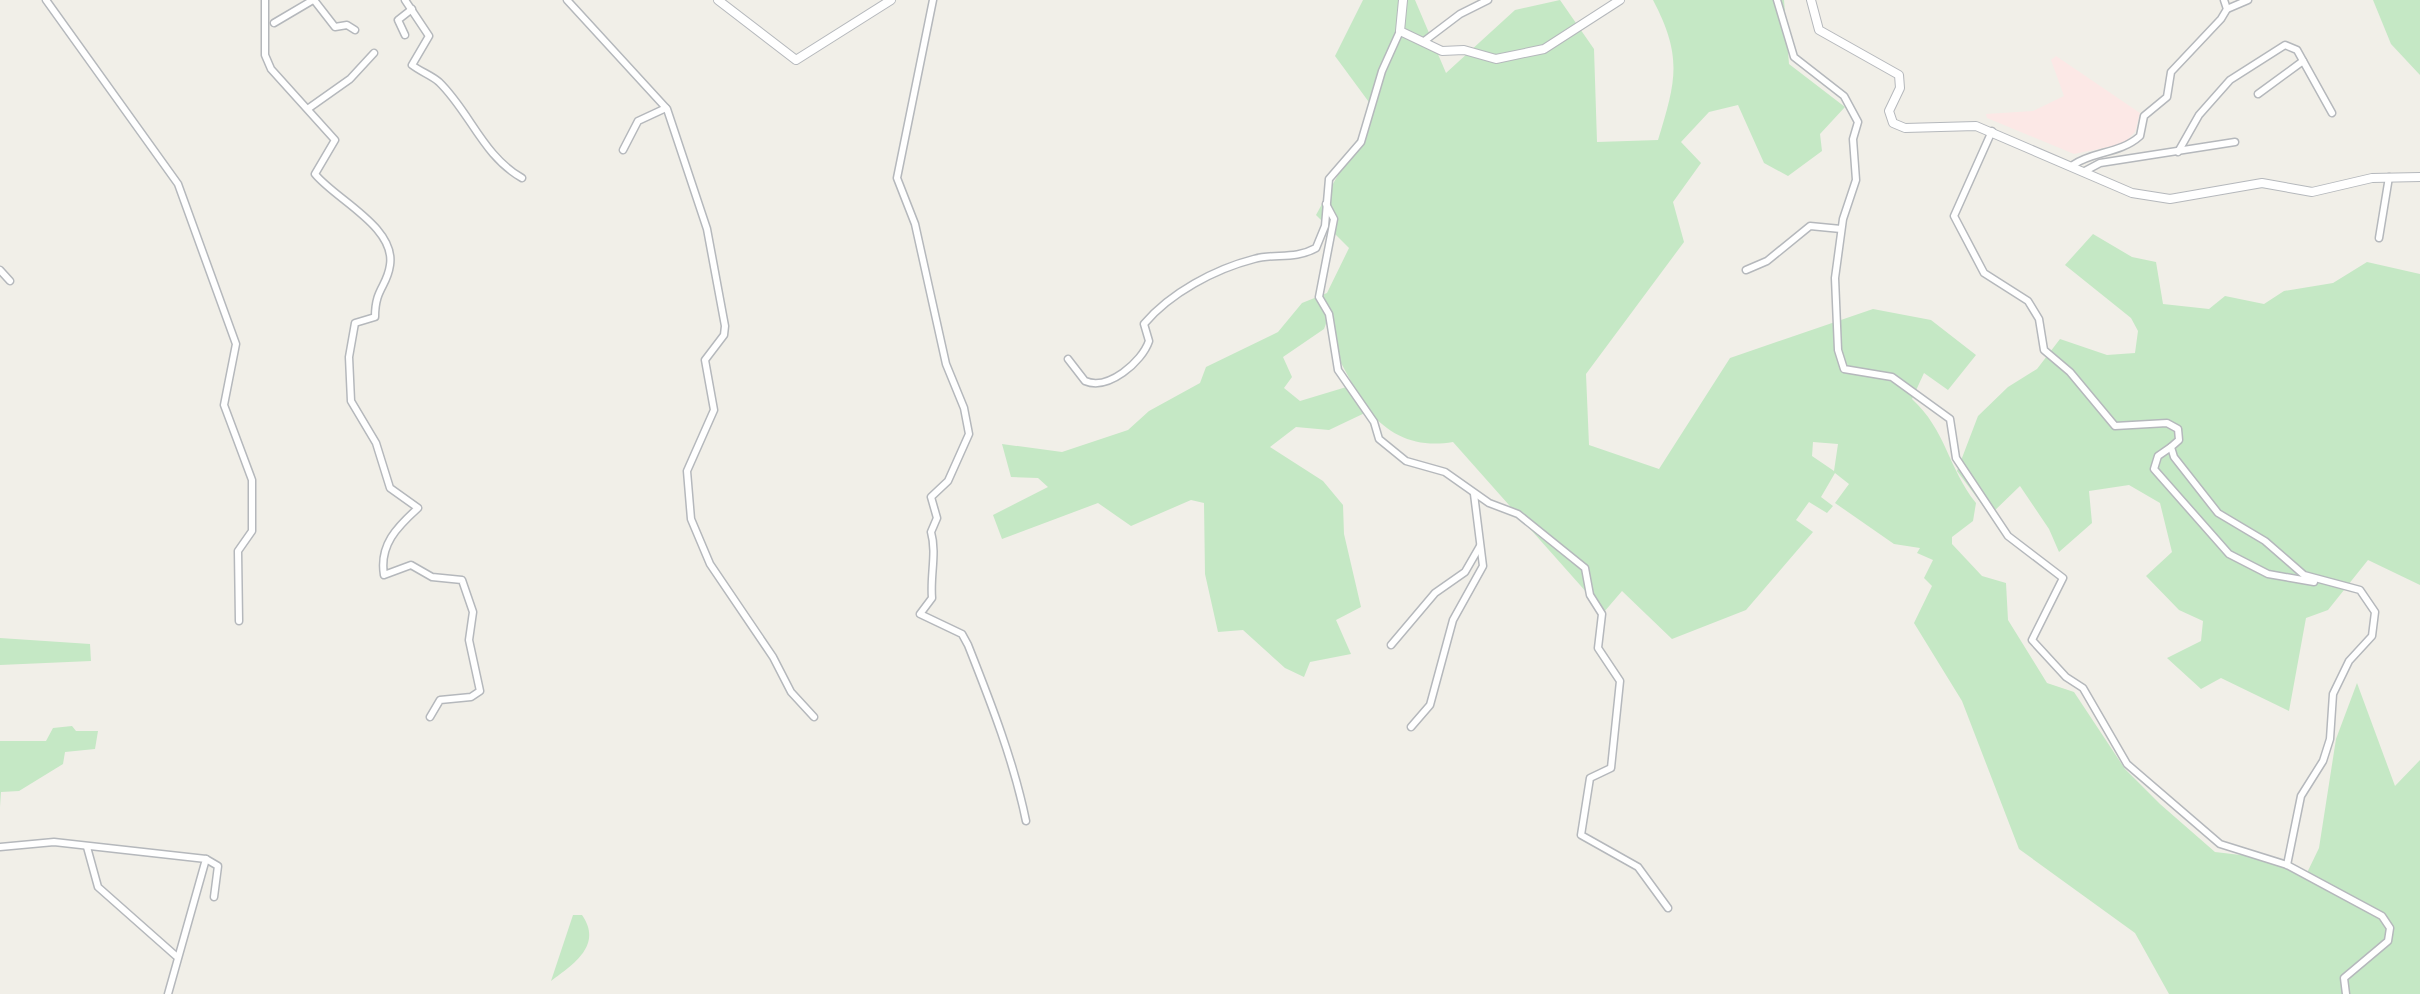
<svg xmlns="http://www.w3.org/2000/svg" width="2420" height="994" viewBox="0 0 2420 994" font-family="'Fira Sans Condensed',sans-serif">
	<rect width="100%" height="100%" fill="#f1efe8"/>
	<polygon fill="#fce8e6" points="2056,56 2140,113 2135,132 2123,144 2074,154 1987,118 1986,114 2033,111 2064,96 2051,60"/>
	<g fill="#c5e8c5" fill-rule="evenodd">
		<path d="M1363 0H1415L1446 73 1515 10 1560 0 1594 49 1597 142 1658 140C1676 81 1683 57 1653 0H1784L1789 64 1845 107 1820 134 1822 151 1788 176 1764 163 1738 105 1709 112 1681 142 1701 163 1673 202 1684 242 1586 374 1589 445 1659 469 1730 358 1873 309 1931 320 1976 355 1948 390 1924 373 1912 399C1946 430 1948 468 1976 503L1973 521 1952 537V544L1982 576 2006 583 2008 620 2047 683 2074 692 2125 769 2160 804 2215 852 2258 857 2305 877 2319 848 2336 739 2357 683 2395 786 2420 760V994H2169L2135 933 2019 849 1962 701 1914 623 1932 586 1924 578 1933 560 1917 553 1920 548 1894 544 1835 503 1849 484 1835 473 1821 497 1833 506 1827 513 1809 502 1796 520 1813 532 1746 610 1672 639 1622 591 1604 612 1453 442C1418 448 1391 437 1369 411L1329 430 1296 427 1270 447 1323 481 1343 505 1344 534 1361 607 1336 620 1351 654 1310 662 1304 677 1285 668 1243 630 1218 632 1205 574 1204 503 1191 500 1131 526 1098 503 1002 539 993 515 1048 487 1038 478 1011 477 1002 444 1062 452 1128 430 1149 411 1200 383 1206 367 1278 332 1302 303 1327 293 1349 248 1316 215 1374 109 1335 56ZM1330 313 1341 363 1353 385 1300 401 1284 388 1292 377 1283 357 1324 329ZM1813 442 1838 444 1834 471 1812 456Z"/>
		<polygon points="2373,0 2420,0 2420,75 2391,44"/>
		<polygon points="2093,234 2132,257 2156,262 2163,304 2209,309 2225,296 2264,304 2284,291 2333,283 2367,262 2420,274 2420,585 2368,560 2328,610 2306,618 2289,711 2221,678 2201,689 2167,658 2201,641 2203,621 2179,610 2146,576 2172,552 2160,503 2129,485 2089,491 2092,523 2059,552 2049,529 2020,486 1990,515 1957,471 1978,416 2008,387 2037,369 2060,339 2107,355 2135,353 2138,331 2131,318 2065,265"/>
		<polygon points="0,638 90,644 91,661 0,665"/>
		<polygon points="72,726 76,731 98,731 95,749 65,752 63,764 19,791 1,792 0,807 0,741 46,741 53,728"/>
		<path d="M573 915H582C603 945 574 964 551 981Z"/>
	</g>
	<g fill="none" stroke-linecap="round" stroke-linejoin="round">
		<g stroke="#b5b8bc" stroke-width="9">
			<g id="minor">
				<polyline points="46,0 178,184 236,344 224,405 252,480 252,531 238,551 239,621"/>
				<path d="M265 0V55L271 69 335 140 315 174C335 199 396 227 390 265 387 287 375 288 375 317L355 323 349 357 351 401 376 443 390 488 418 508C397 527 379 545 384 575L411 565 432 577 462 580 473 612 469 640 480 691 471 697 440 700 430 717"/>
				<polyline points="314,0 335,27 347,25 355,30"/>
				<path d="M405 0 429 36 412 65C421 72 431 75 439 82 470 112 483 156 522 178"/>
				<polyline points="567,0 667,109 707,229 725,326 724,335 705,360 714,410 687,471 691,519 710,564 773,657 791,692 814,717"/>
				<path d="M933 0 897 178 915 224 946 364 964 408 969 434 948 481 931 497 937 518 931 532C937 553 930 575 932 598L920 614 962 634 968 645C991 703 1014 762 1026 821"/>
				<polyline points="1777,0 1794,57 1844,96 1858,122 1853,139 1856,180 1843,219 1835,278 1838,350 1844,369 1892,377 1950,419 1956,458 2008,536 2063,578 2032,640 2066,677 2083,688 2127,764 2220,844 2287,865 2382,916 2390,928 2388,941 2344,978 2346,994"/>
				<polyline points="2227,9 2248,0"/>
				<polyline points="274,23 313,0"/>
				<polyline points="405,35 398,20 412,9"/>
				<polyline points="1423,42 1460,14 1488,0"/>
				<polyline points="2258,94 2303,61"/>
				<polyline points="309,108 350,79 374,53"/>
				<polyline points="1992,131 1954,216 1984,273 2028,301 2039,319 2044,350 2070,372 2115,426 2167,423 2178,429 2179,440 2171,447 2174,457 2218,513 2265,541 2304,575 2360,590 2375,612 2372,636 2349,661 2333,694 2330,739 2323,761 2301,796 2287,865"/>
				<polyline points="623,150 638,121 666,108"/>
				<polyline points="2178,152 2199,115 2230,80 2285,45 2297,50 2332,113"/>
				<path d="M2073 165C2093 151 2120 154 2140 136L2144 116 2167 97 2171 72 2221 19 2227 9 2224 0"/>
				<polyline points="2085,171 2100,163 2235,142"/>
				<polyline points="1326,204 1334,219 1319,297 1329,314 1338,370 1374,422 1379,439 1406,461 1445,472 1489,503 1518,514 1585,568 1590,595 1602,614 1598,648 1620,681 1611,768 1590,778 1581,835 1638,867 1668,908"/>
				<polyline points="2379,238 2389,177"/>
				<polyline points="0,270 10,281"/>
				<polyline points="1746,270 1767,261 1810,226 1841,229"/>
				<path d="M1068 359 1085 381C1108 391 1142 362 1149 341L1144 324C1170 293 1215 269 1254 259 1276 253 1294 260 1316 248L1325 226 1329 179 1361 142 1382 71 1400 31"/>
				<polyline points="2171,447 2158,456 2154,469 2229,554 2268,574 2314,582"/>
				<polyline points="1391,645 1435,593 1465,572 1480,546"/>
				<polyline points="1411,727 1430,705 1453,620 1483,566 1474,494"/>
				<polyline points="0,847 54,842 206,859 168,994"/>
				<polyline points="87,847 98,887 176,956"/>
				<polyline points="206,859 218,866 214,897"/>
			</g>
		</g>
		<g stroke="#b5b8bc" stroke-width="10">
			<g id="tertiary">
				<polyline points="718,0 796,60 891,0"/>
				<polyline points="1403,0 1400,31 1442,51 1464,50 1496,59 1544,49 1620,0"/>
				<polyline points="1811,0 1819,30 1899,75 1900,88 1889,111 1893,123 1905,128 1976,126 2132,193 2170,199 2262,183 2312,192 2372,178 2420,177"/>
			</g>
		</g>
		<use href="#minor" stroke="#fff" stroke-width="6"/>
		<use href="#tertiary" stroke="#fff" stroke-width="8"/>
	</g>
</svg>
